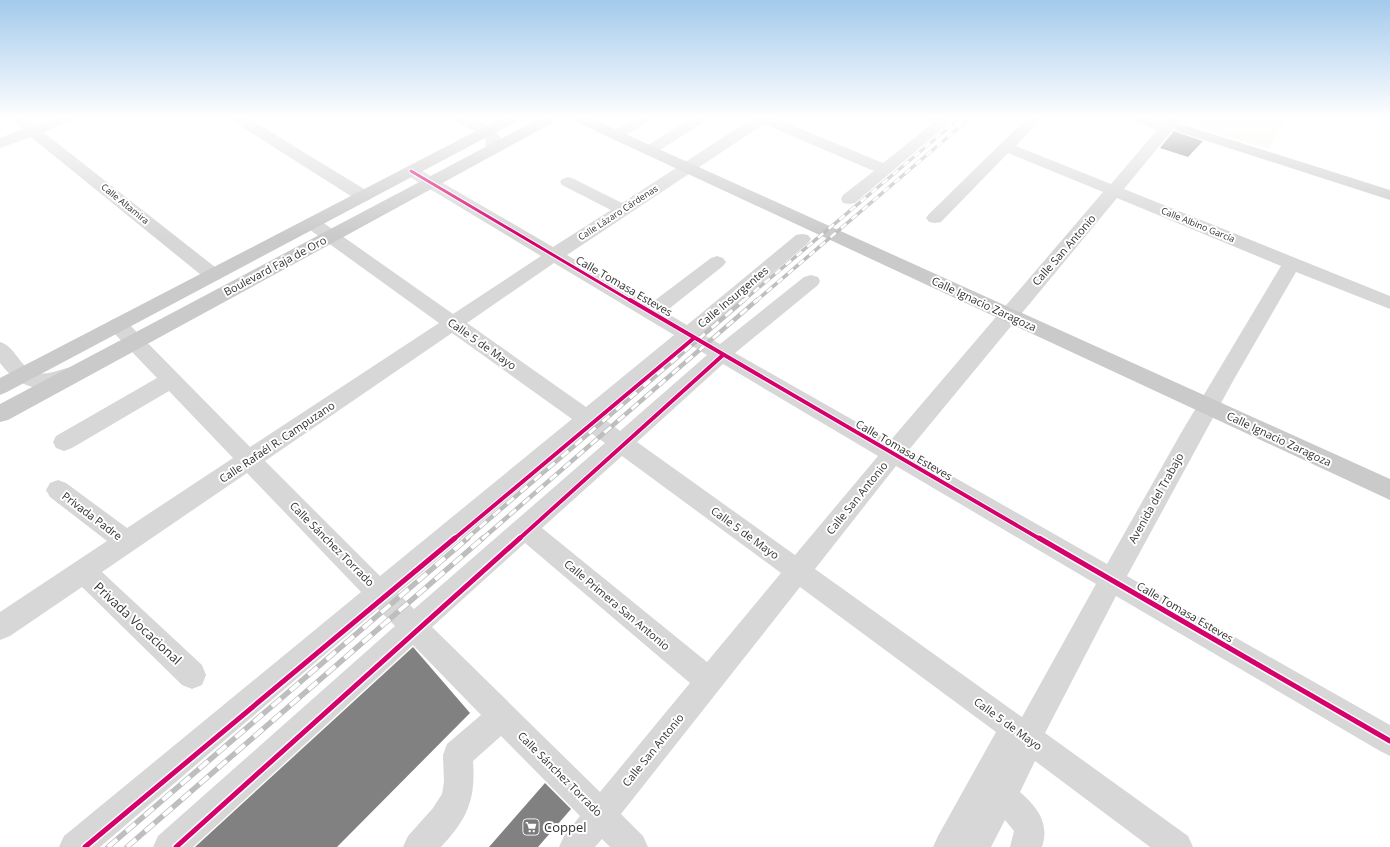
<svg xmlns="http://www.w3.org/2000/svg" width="1390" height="847" viewBox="0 0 1390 847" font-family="'Open Sans',sans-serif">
	<rect width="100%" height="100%" fill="#fff"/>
	<polygon fill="#f1f5ed" points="1187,118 1287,118 1269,149 1183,123"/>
	<g fill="#818181">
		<polygon points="1174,131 1176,132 1203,141 1188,157 1160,148"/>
		<polygon points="413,647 470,713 337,847 195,847"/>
		<polygon points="545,783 571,809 538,847 489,847"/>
	</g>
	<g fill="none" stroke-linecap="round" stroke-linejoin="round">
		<g fill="#d7d7d7" fill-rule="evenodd">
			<polygon points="10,118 26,118 35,125 53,118 73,118 71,121 43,132 220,271 222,275 220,279 213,281 206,279 31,137 0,148 0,138 22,129"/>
			<polygon points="231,118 248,118 369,192 371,196 369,200 363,201 357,200 233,121"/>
			<path d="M452 118C473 118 489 121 502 140L501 148 498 151 493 153 488 151 485 148 486 141 481 134 454 121Z"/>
			<polygon points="635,118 652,118 650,121 621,138 616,140 611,138 608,135 611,132"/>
			<polygon points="691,118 708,118 706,121 655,153 650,155 645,153 642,150 645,147"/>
			<path d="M753 118H774L883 163 933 123 928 121 926 118H945L950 122 855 203 849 204 843 203 841 199 843 195 874 171 764 124 567 255 650 304 711 258 717 256 723 258 726 262 723 266 665 312 687 325 796 235 802 234 808 235 811 239 808 243 702 334 720 344 804 277 811 275 818 277 820 281 818 285 735 353 890 441 1103 192 1008 153 941 222 935 223 929 222 926 218 929 214 1027 118H1042L1016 146 1111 184 1157 130 1130 121 1128 118H1149L1164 122 1167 118H1182L1124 189 1390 296V309L1296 272 1233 381 1127 576 1390 725V756L1380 751 1116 596 1045 733 1188 836 1193 847H1150L1035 761 1020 792C1037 807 1050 823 1042 847H1010L1014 831 1005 820 991 847H933L938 836 996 732 800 587 621 814 643 836 648 847H610L602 839 595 847H559L564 836 580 816 501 736 473 761C476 800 467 819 441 847H403L408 836 433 808 442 794 444 782 443 755 447 744 481 715 413 645 193 847H153L158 836 395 626 378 609 100 847H59L64 836 361 592 247 473 102 572 202 665 206 675 202 685 192 689 182 685 82 587 10 636 0 640V612L107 541 50 497 46 490 50 483 58 480 66 483 127 528 233 458 169 391 72 448 64 451 56 448 53 442 56 436 157 378 111 330 108 325 111 320 118 318 125 320 250 447 439 323 306 227 303 223 306 219 312 218 318 219 453 314 541 256 405 174 403 171 405 168 411 166 417 168 553 247 611 210 562 185 560 182 562 179 568 177 574 179 622 203ZM1117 198 1281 266 1181 433 1107 564 908 451ZM554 263 674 335 586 407 467 323ZM452 333 572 419 380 576 265 461ZM689 344 707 355 620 431 603 418ZM723 364 878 456 795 555 637 442ZM588 431 605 443 414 609 398 593ZM622 456 781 573 707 662 542 528ZM896 466 1096 584 1022 717 815 569ZM525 543 690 683 600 792 432 627Z"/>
			<path d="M0 342C15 346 19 366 34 372 51 378 67 363 82 368L85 373 82 378C49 392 24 395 0 363Z"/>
		</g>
		<g fill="#cacaca" fill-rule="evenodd">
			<polygon points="501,118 519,118 517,121 7,392 0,395 0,378"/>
			<polygon points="540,118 558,118 556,121 8,420 0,422 0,404"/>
			<polygon points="572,118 590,118 1390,479 1390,500 574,121"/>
			<polygon points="1181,124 1390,190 1390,200 1176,131 1174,128 1176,125"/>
		</g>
		<g stroke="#bebebe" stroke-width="3.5">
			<g id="rail-far2">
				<polyline points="743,301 960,118"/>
				<polyline points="756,301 970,118"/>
			</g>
		</g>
		<g stroke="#bebebe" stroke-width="4.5">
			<g id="rail-far1">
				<polyline points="466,539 744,300"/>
				<polyline points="482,539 757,300"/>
			</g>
		</g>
		<g stroke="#bebebe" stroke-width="5.5">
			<g id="rail">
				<polyline points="108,847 468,538"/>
				<polyline points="127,847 483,538"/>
			</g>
		</g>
		<use href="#rail-far2" stroke="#fff" stroke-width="2.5" stroke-dasharray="7" stroke-linecap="butt"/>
		<use href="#rail-far1" stroke="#fff" stroke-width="3" stroke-dasharray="9" stroke-linecap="butt"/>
		<use href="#rail" stroke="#fff" stroke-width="4" stroke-dasharray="12" stroke-linecap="butt"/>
		<g stroke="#fff" stroke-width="5">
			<polyline id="cycleway-far2" points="411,171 631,301"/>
		</g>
		<g stroke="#fff" stroke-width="6">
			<g id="cycleway-far1">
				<polyline points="630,300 1040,539"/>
				<polyline points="454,539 694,338"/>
				<polyline points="519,539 723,355"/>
			</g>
		</g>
		<g stroke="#fff" stroke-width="8">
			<g id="cycleway">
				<polyline points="1039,538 1390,741"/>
				<polyline points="85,847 455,538"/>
				<polyline points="176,847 520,538"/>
			</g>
		</g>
		<use href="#cycleway-far2" stroke="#d6006c" stroke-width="3"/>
		<use href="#cycleway-far1" stroke="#d6006c" stroke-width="4"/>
		<use href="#cycleway" stroke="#d6006c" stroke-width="5"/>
	</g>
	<linearGradient id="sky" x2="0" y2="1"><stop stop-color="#a3caec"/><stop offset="0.5" stop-color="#fff"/><stop offset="1" stop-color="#fff" stop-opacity="0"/></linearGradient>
	<rect width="1390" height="236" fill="url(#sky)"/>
	<defs>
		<g id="supermarket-square" transform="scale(0.9)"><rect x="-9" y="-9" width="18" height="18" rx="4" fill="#7a7a7a" stroke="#fff"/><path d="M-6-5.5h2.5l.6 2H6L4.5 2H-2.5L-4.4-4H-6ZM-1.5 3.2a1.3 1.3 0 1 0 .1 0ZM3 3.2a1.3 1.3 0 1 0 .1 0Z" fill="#fff"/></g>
	</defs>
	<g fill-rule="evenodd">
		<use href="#supermarket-square" x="531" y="827"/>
	</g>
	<g text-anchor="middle" stroke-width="4" stroke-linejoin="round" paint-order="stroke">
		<g font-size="9" fill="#333" stroke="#fff">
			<text transform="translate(125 204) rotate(39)" y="3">Calle Altamira</text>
			<text transform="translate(618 213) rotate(-33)" y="3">Calle Lázaro Cárdenas</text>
			<text transform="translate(1198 225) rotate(22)" y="3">Calle Albino García</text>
		</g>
		<g font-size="11" fill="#333" stroke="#fff">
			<text transform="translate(1064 250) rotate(-49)" y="4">Calle San Antonio</text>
			<text transform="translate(275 266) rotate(-28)" y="4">Boulevard Faja de Oro</text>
			<text transform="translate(624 286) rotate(30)" y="4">Calle Tomasa Esteves</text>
			<text transform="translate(733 297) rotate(-40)" y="4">Calle Insurgentes</text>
			<text transform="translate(984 304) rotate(25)" y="4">Calle Ignacio Zaragoza</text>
			<text transform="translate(482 344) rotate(35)" y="4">Calle 5 de Mayo</text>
			<text transform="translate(1279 439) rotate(25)" y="4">Calle Ignacio Zaragoza</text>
			<text transform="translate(277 442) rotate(-34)" y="4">Calle Rafaél R. Campuzano</text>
			<text transform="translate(904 450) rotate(30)" y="4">Calle Tomasa Esteves</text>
			<text transform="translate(857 498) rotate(-51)" y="4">Calle San Antonio</text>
			<text transform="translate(1156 498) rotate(-61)" y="4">Avenida del Trabajo</text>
			<text transform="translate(92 516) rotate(37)" y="4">Privada Padre</text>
			<text transform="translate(745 533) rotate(36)" y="4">Calle 5 de Mayo</text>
			<text transform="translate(332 544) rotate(45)" y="4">Calle Sánchez Torrado</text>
			<text transform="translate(617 605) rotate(40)" y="4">Calle Primera San Antonio</text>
			<text transform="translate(1185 612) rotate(30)" y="4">Calle Tomasa Esteves</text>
			<text transform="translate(1008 724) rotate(36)" y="4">Calle 5 de Mayo</text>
			<text transform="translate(653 750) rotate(-51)" y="4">Calle San Antonio</text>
			<text transform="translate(560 774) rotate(45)" y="4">Calle Sánchez Torrado</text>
		</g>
		<g font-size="13" fill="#333" stroke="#fff">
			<text transform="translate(138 623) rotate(43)" y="5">Privada Vocacional</text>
		</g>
		<g font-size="13" fill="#333" stroke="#fff" text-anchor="start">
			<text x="544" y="832">Coppel</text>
		</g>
	</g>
</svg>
